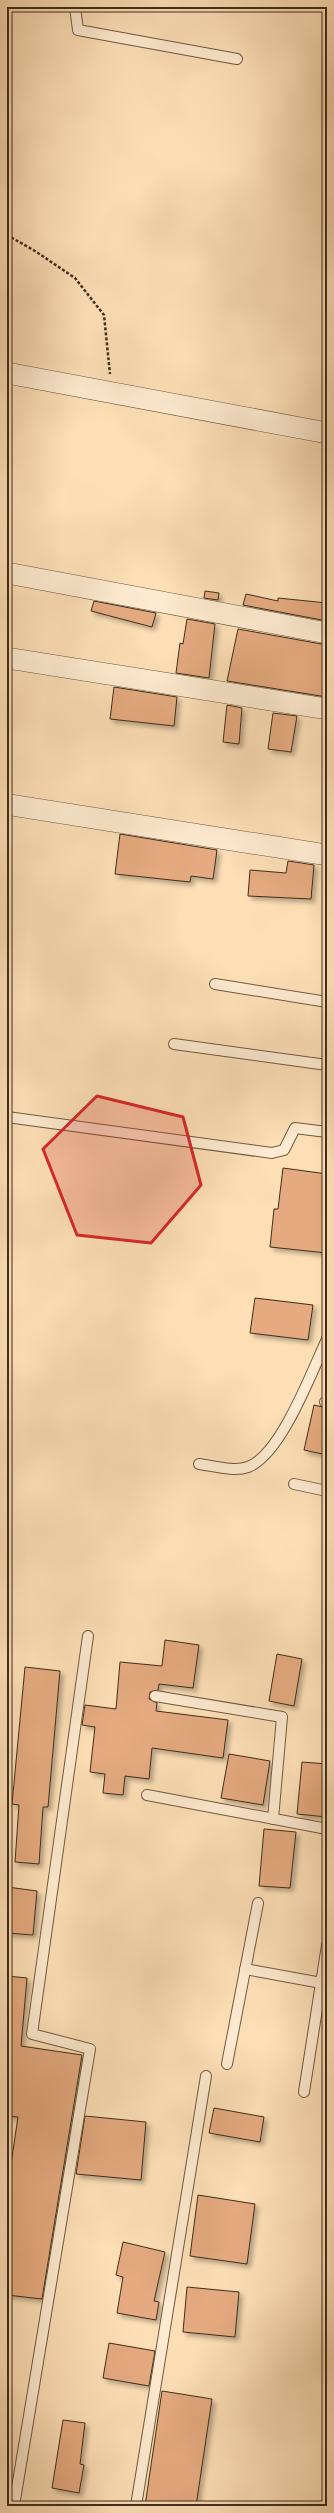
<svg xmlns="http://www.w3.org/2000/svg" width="334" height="2513" viewBox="0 0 334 2513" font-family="'Libre Caslon Text',serif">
	<defs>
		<filter id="shadow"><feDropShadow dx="3.5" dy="3.5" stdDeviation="2" flood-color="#0004"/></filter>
	</defs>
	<rect width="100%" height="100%" fill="#fddfb6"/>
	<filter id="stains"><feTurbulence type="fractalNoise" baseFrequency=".005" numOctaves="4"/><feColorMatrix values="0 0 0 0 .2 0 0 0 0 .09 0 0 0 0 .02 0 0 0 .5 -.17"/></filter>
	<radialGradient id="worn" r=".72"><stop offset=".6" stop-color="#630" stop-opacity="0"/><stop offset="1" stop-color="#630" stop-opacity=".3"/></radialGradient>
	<g fill="#e5aa7f" stroke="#3f2d1c" filter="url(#shadow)">
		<polygon points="205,591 219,593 218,600 204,598"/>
		<polygon points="246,594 278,601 278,598 327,603 327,621 243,605"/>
		<polygon points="94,601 156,613 152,627 91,611"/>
		<polygon points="187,619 215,624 209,678 176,673 180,643 183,644"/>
		<polygon points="238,629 327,645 327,697 227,681"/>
		<polygon points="114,687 177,697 174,726 110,719"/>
		<polygon points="227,705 242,708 239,744 223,742"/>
		<polygon points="273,713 297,716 291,752 268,749"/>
		<polygon points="120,834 217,850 213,879 191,876 190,882 115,874"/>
		<polygon points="288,861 314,865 311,899 248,896 250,870 286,873"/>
		<polygon points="283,1168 327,1174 327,1253 270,1247 274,1209 278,1209"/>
		<polygon points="255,1298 313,1305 308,1340 250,1333"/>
		<polygon points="314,1405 327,1408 327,1455 304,1450"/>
		<polygon points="165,1640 199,1645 193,1688 159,1684 158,1690 150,1692 149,1699 157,1703 156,1711 228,1720 223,1758 152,1748 149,1779 125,1776 123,1795 103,1793 105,1774 90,1772 95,1727 82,1725 85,1705 116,1709 120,1662 162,1666"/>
		<polygon points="277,1654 302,1659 294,1706 269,1701"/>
		<polygon points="25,1667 60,1671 48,1807 43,1807 39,1864 15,1862 19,1805 12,1804"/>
		<polygon points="229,1754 270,1761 263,1805 221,1798"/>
		<polygon points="302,1762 327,1764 327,1817 297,1814"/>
		<polygon points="264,1829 296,1832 290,1888 259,1886"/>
		<polygon points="7,1887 37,1891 33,1935 7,1933"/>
		<polygon points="7,1976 27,1978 21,2046 82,2055 42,2299 7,2295 7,2191 18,2117 7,2116"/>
		<polygon points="214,2108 264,2117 260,2142 209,2133"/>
		<polygon points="85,2116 146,2122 141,2180 76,2174"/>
		<polygon points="198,2195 255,2204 247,2264 190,2256"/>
		<polygon points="123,2242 165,2252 154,2301 159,2302 156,2320 117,2313 123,2277 116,2275"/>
		<polygon points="187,2287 239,2292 235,2337 183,2332"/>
		<polygon points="109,2343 155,2351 149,2386 103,2378"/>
		<polygon points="162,2391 212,2399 196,2506 145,2506"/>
		<polygon points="63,2420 85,2423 80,2464 84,2465 79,2493 52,2488"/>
	</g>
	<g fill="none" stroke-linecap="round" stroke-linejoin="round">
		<g stroke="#6e5a42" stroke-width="12">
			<g id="service">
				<polyline points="75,7 78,30 237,59"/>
				<polyline points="215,984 327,1002"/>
				<polyline points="174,1044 327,1065"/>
				<polyline points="7,1117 272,1153 284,1150 295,1128 327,1132"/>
				<polyline points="325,1402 327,1402"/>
				<path d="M199 1464C214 1466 234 1472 248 1467 281 1455 312 1371 327 1339"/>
				<polyline points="294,1484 327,1491"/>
				<polyline points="155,1696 282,1717 273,1819"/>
				<polyline points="147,1795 327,1829"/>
				<polyline points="245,1969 327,1984"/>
				<polyline points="227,2064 258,1903"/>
				<polyline points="304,2092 327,1945"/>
				<polyline points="14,2506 90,2049 32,2034 88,1636"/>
				<polyline points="136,2506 206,2076"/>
			</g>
		</g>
		<g stroke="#6e5a42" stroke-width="22">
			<g id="minor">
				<polyline points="7,373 327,433"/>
				<polyline points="7,573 327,633"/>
				<polyline points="7,658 327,709"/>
				<polyline points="11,805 327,855"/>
			</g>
		</g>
		<polyline stroke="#3f2d1c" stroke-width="2.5" stroke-dasharray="3 2" stroke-linecap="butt" points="7,235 35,251 75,278 104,315 110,374"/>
		<use href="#service" stroke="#feead0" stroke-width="10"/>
		<use href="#minor" stroke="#feead0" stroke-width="21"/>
	</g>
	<path fill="#d62828" fill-opacity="0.2" stroke="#d62828" stroke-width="3" stroke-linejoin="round" d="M97 1096 183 1117 201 1185 151 1243 77 1235 43 1149Z"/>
	<rect width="334" height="2513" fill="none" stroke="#fddfb6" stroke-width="24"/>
	<rect x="8" y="8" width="318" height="2497" fill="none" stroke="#3f2d1c" stroke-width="2"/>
	<rect x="12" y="12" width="310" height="2489" fill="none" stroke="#3f2d1c"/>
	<rect width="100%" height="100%" filter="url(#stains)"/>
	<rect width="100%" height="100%" fill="url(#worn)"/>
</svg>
